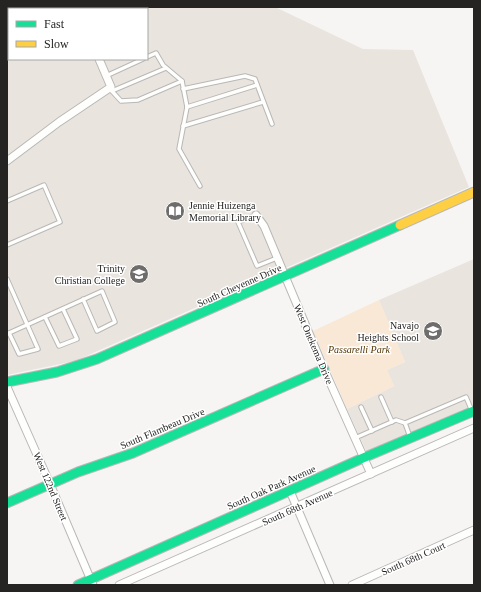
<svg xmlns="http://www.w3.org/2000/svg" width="481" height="592" viewBox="0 0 481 592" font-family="Georgia,serif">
	<rect width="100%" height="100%" fill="#f7f5f3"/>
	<g fill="#e9e4de">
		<polygon points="62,7 275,7 363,49 413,50 469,187 75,361 7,375 7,39 9,38 9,59 147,59 147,9 63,9"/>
		<polygon points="474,259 474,406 367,453 347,409 394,386 387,370 405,362 379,300"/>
	</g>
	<polygon fill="#f8e8d5" points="379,300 405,362 387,370 394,386 347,409 313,331"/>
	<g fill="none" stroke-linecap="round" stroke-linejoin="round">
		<g stroke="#b9b8b7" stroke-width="5.5">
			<g id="lane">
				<polyline points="147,57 156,53 163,65 182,81 187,107 179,149 200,186"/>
				<polyline points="106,76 143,59"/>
				<polyline points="109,88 121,101 138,100 182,81"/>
				<polyline points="183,89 245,76 255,79 272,124"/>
				<polyline points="112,91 166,68"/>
				<polyline points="187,107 257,85"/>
				<polyline points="183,126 263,102"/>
				<polyline points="7,201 44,185 60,222 7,245"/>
				<polyline points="256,215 238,222 257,266 277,258"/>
				<polyline points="7,279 38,349 19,354 9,333 7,334"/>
				<polyline points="45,317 59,346 77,339 63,309"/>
				<polyline points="9,333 102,291 115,322 97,331 83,299"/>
				<polyline points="381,397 392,422"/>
				<polyline points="361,407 372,431"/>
				<polyline points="410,437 405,423 466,397 472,411"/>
				<polyline points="355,438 396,420 405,423"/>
			</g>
		</g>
		<g stroke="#b9b8b7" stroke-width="9">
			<g id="street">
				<polyline points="76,7 77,9"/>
				<polyline points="7,161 59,122 111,87 99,59"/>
				<polyline points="256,215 264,226 324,369 371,474"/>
				<polyline points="7,387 50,484 93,585"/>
				<polyline points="290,491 330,585"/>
				<polyline points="119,585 474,428"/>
				<polyline points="352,585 474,530"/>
			</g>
		</g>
		<g stroke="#b9b8b7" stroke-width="11">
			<g id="fast">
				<polyline points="7,382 57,372 97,359 400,225"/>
				<polyline points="7,503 78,472 133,453 324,369"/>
				<polyline points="78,585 363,458 474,411"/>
			</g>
		</g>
		<g stroke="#b9b8b7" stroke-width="11">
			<polyline id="slow" points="400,225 474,192"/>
		</g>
		<use href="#lane" stroke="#fefefd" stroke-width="3.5"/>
		<use href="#street" stroke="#fefefd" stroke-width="7"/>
		<use href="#fast" stroke="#16e098" stroke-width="9"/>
		<use href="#slow" stroke="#ffcf43" stroke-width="9"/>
	</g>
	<defs>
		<g id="library-disc" transform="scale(1)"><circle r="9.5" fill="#6e6d6c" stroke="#fff"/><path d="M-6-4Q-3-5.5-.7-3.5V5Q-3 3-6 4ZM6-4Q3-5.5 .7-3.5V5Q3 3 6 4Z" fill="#fff"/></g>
		<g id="university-disc" transform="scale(1)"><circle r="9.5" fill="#6e6d6c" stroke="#fff"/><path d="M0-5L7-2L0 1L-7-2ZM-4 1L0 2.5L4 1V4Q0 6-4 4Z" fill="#fff"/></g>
		<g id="school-disc" transform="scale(1)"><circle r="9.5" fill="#6e6d6c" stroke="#fff"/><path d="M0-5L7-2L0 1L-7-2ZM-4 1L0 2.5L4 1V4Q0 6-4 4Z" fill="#fff"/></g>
	</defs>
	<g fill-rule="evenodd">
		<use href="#library-disc" x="175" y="211"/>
		<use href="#university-disc" x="139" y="274"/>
		<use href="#school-disc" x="433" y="331"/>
	</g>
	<g text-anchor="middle" stroke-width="3" stroke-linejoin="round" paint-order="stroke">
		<g font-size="10" fill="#252423" stroke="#fff" text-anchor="end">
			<text x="189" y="209" text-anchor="start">Jennie Huizenga<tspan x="189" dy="12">Memorial Library</tspan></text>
			<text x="125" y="272">Trinity<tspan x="125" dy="12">Christian College</tspan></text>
			<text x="419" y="329">Navajo<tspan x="419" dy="12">Heights School</tspan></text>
		</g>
		<g font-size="10" fill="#252423" stroke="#fff">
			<text transform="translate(239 285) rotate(-24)" y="4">South Cheyenne Drive</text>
			<text transform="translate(314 344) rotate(67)" y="4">West Onekema Drive</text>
			<text transform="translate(162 428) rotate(-23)" y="4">South Flambeau Drive</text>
			<text transform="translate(51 486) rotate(67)" y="4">West 122nd Street</text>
			<text transform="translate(271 487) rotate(-24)" y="4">South Oak Park Avenue</text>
			<text transform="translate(297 507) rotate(-24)" y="4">South 68th Avenue</text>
			<text transform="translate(413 558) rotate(-24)" y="4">South 68th Court</text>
		</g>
		<g font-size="10" font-style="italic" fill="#533404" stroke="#fff">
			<text x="359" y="353">Passarelli Park</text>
		</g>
	</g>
	<rect width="481" height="592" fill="none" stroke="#252423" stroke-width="16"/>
	<rect x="8" y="8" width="140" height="52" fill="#ffffff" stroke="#a8a7a7"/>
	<rect x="16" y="21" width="20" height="6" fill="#16e098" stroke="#a8a7a7"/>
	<text x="44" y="28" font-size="12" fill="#252423">Fast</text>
	<rect x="16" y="41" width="20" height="6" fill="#ffcf43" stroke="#a8a7a7"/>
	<text x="44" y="48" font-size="12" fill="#252423">Slow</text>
</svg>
